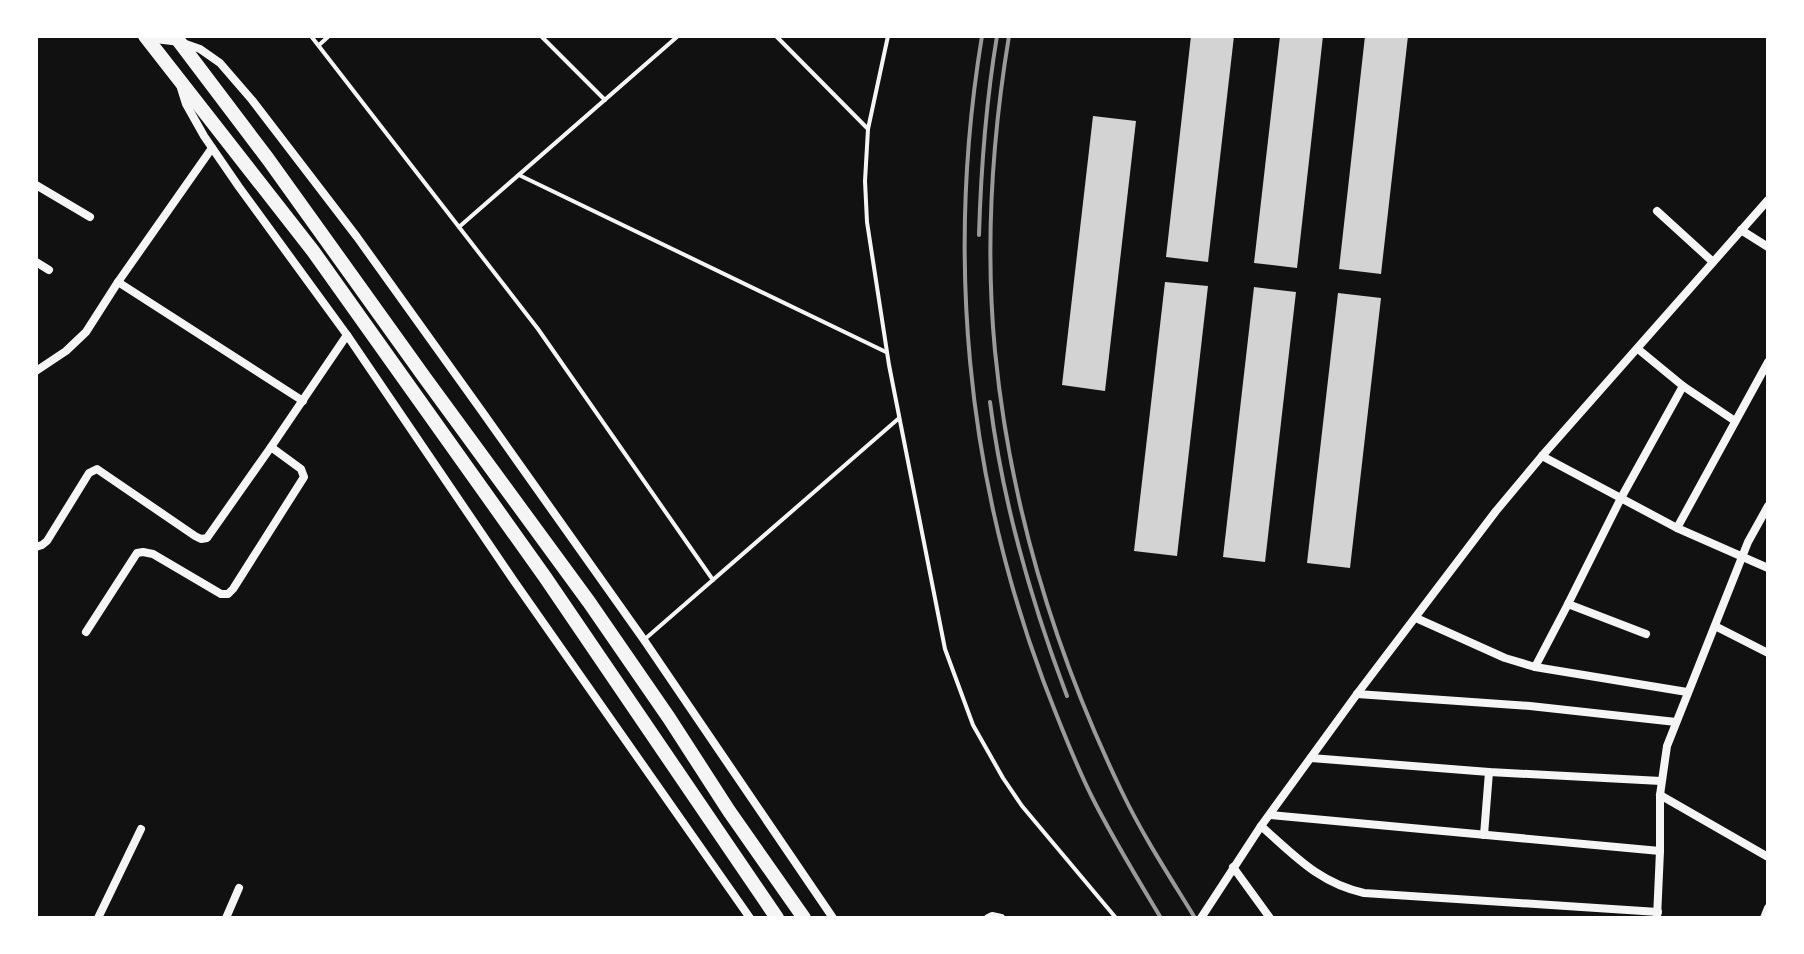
<svg xmlns="http://www.w3.org/2000/svg" width="1804" height="954" viewBox="0 0 1804 954" font-family="'Work Sans',sans-serif">
	<rect width="100%" height="100%" fill="#111"/>
	<g fill="#d3d3d3">
		<polygon points="1191,36 1234,36 1208,262 1166,257"/>
		<polygon points="1280,36 1323,36 1297,268 1254,263"/>
		<polygon points="1365,36 1408,36 1381,274 1339,269"/>
		<polygon points="1093,116 1136,121 1105,391 1062,385"/>
		<polygon points="1165,282 1208,286 1177,556 1134,551"/>
		<polygon points="1254,287 1296,292 1265,562 1223,557"/>
		<polygon points="1338,293 1381,298 1350,568 1307,563"/>
	</g>
	<g fill="none" stroke-linecap="round" stroke-linejoin="round">
		<g stroke="#f5f5f5" stroke-width="4">
			<polyline points="311,36 538,329 713,580"/>
			<polyline points="541,36 605,100"/>
			<polyline points="776,36 868,129"/>
			<polyline points="888,36 868,129 865,181 867,222 889,365 945,649 973,725 1003,778 1022,806 1116,918"/>
			<polyline points="319,45 329,36"/>
			<polyline points="519,175 886,352"/>
			<polyline points="459,227 678,36"/>
			<polyline points="645,639 898,419"/>
		</g>
		<g stroke="#f5f5f5" stroke-width="8">
			<polyline points="147,38 180,42 200,49 220,63 252,100 357,237 481,410 644,640 833,918"/>
			<polyline points="181,88 186,104 204,136 239,187 347,335 514,581 750,918"/>
			<polyline points="36,185 90,217"/>
			<polyline points="1657,211 1713,262"/>
			<polyline points="1741,230 1768,247"/>
			<polyline points="36,262 49,270"/>
			<polyline points="118,282 303,401"/>
			<polyline points="1638,349 1683,386 1735,421"/>
			<polyline points="36,371 66,351 86,332 118,282 212,148"/>
			<polyline points="1542,456 1677,528 1768,568"/>
			<polyline points="1677,528 1768,362"/>
			<polyline points="36,547 42,545 47,541 89,473 97,469 195,536 201,539 207,538 271,447 347,335"/>
			<polyline points="1416,618 1505,658 1535,667 1568,604"/>
			<polyline points="1715,626 1768,653"/>
			<polyline points="86,632 137,553 143,552 153,554 221,594 228,594 233,589 304,477 301,469 271,447"/>
			<polyline points="1646,634 1568,604 1621,498 1683,386"/>
			<polyline points="1535,667 1687,692"/>
			<polyline points="1357,694 1530,706 1676,722"/>
			<polyline points="1311,758 1489,772 1661,781"/>
			<polyline points="1660,795 1768,857"/>
			<polyline points="1270,815 1660,851"/>
			<path d="M1261 826C1295 856 1319 883 1364 893L1658 912"/>
			<polyline points="1484,835 1489,772"/>
			<polyline points="1233,867 1270,918"/>
			<polyline points="98,918 141,829"/>
			<polyline points="226,918 239,888"/>
			<polyline points="988,918 992,916 1001,918"/>
			<polyline points="1201,918 1261,826 1357,694 1496,511 1542,456 1768,200"/>
			<polyline points="1657,918 1660,851 1660,795 1667,746 1748,542 1768,506"/>
			<polyline points="1764,918 1768,908"/>
		</g>
		<g stroke="#f5f5f5" stroke-width="14">
			<polyline points="145,36 313,251 545,577 777,918"/>
			<polyline points="175,36 268,159 425,378 589,602 669,718 729,811 804,918"/>
		</g>
		<g stroke="#9a9a9a" stroke-width="4">
			<path d="M982 36C946 254 966 473 1043 680 1058 719 1073 759 1092 797 1113 839 1137 878 1161 918"/>
			<path d="M1009 36C992 139 985 246 995 351 1010 504 1055 653 1122 792 1143 836 1170 877 1195 918"/>
			<path d="M979 235C981 168 986 102 997 36"/>
			<path d="M990 402C1003 504 1031 601 1067 696"/>
		</g>
	</g>
	<rect width="1804" height="954" fill="none" stroke="#ffffff" stroke-width="76"/>
</svg>
